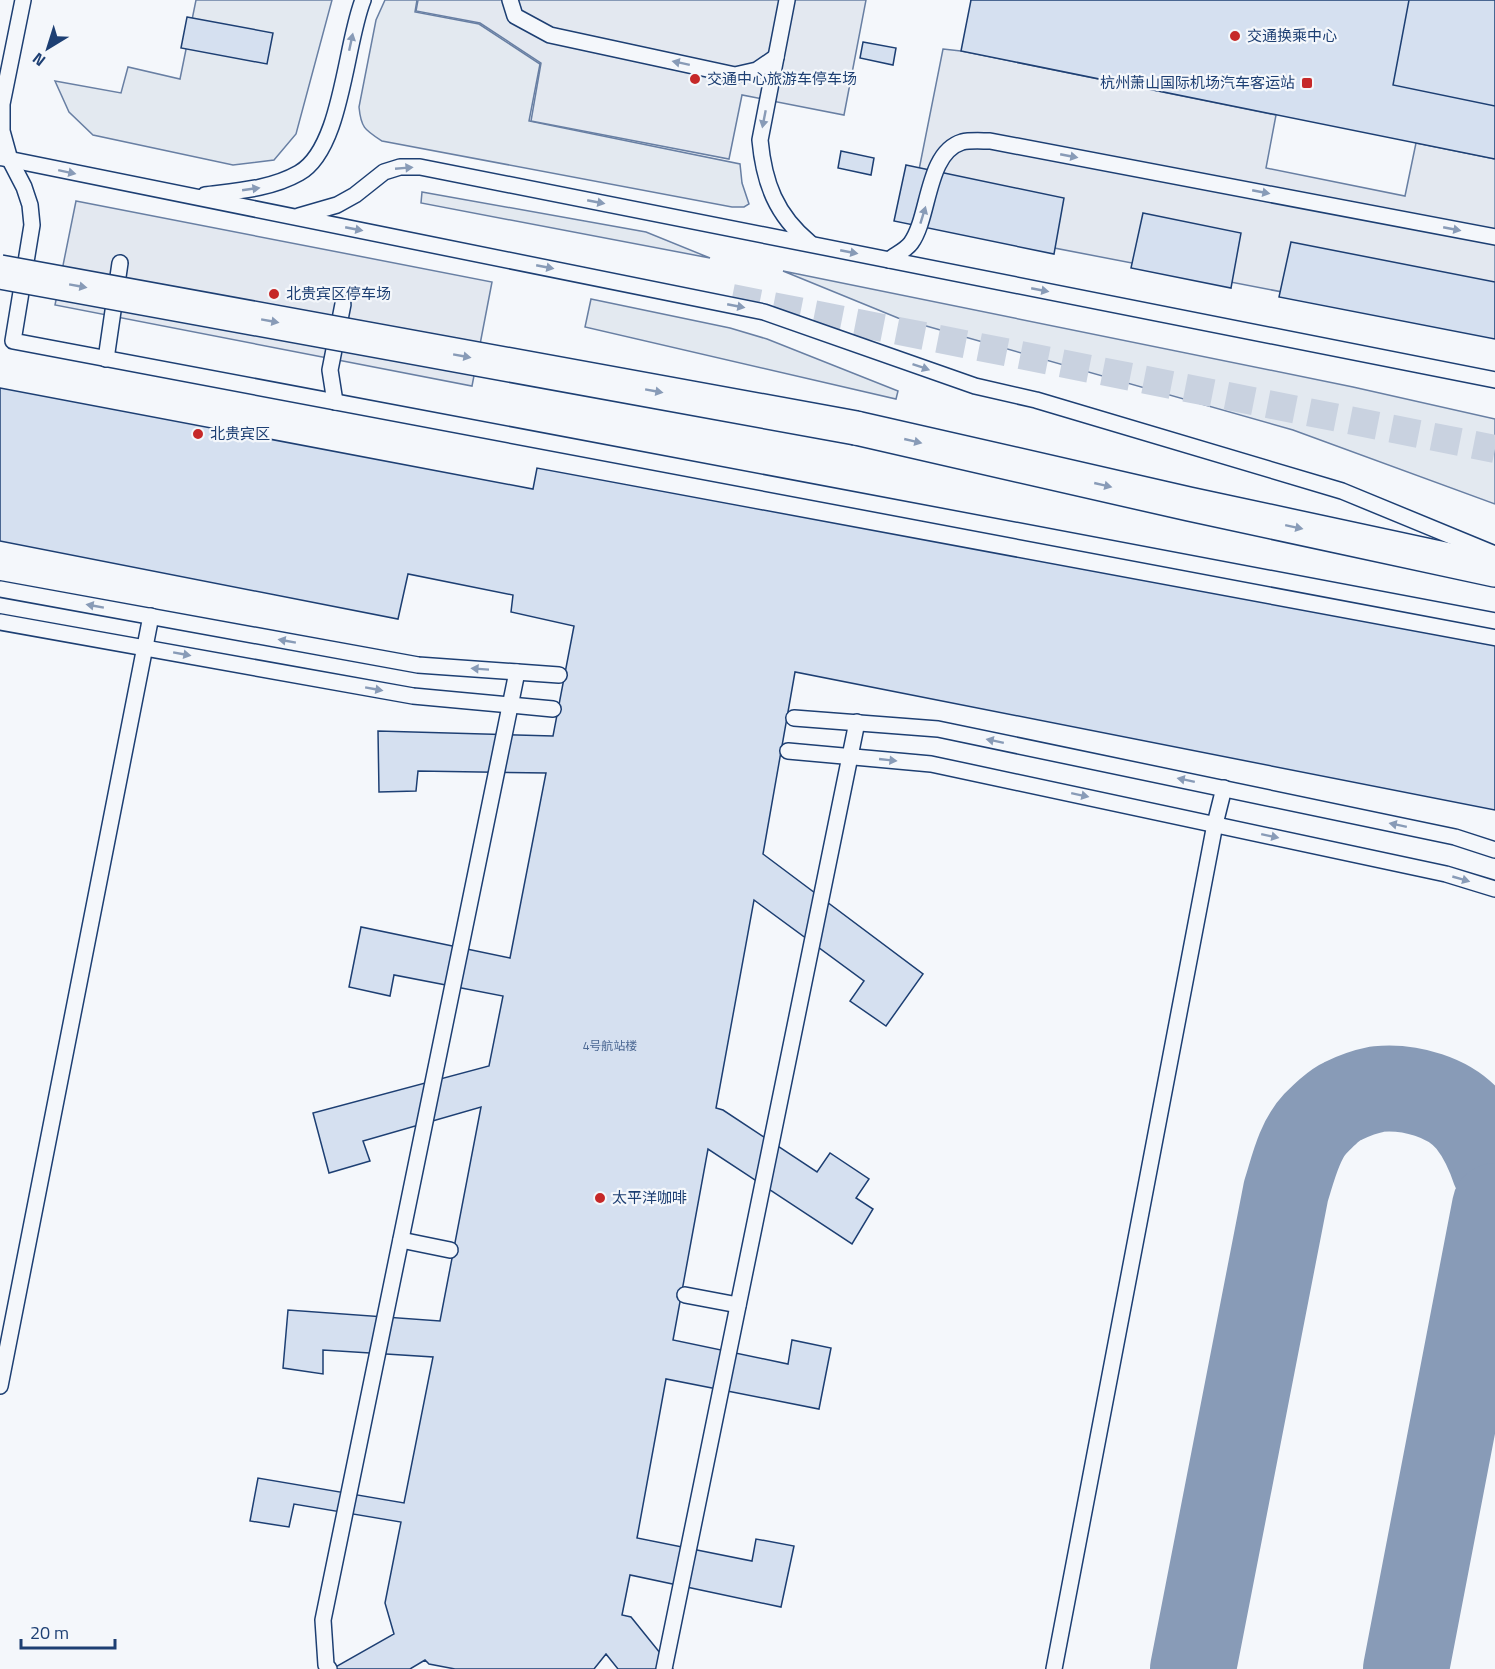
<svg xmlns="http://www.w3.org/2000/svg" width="1495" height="1669" viewBox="0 0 1495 1669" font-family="'Titillium Web','Noto Sans SC',sans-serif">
	<rect width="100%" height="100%" fill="#f4f7fb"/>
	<g fill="#e3e9f0" stroke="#687fa3" stroke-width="1.5">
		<polygon points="196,0 332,0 296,134 274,160 233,165 93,135 69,112 55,81 121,93 128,67 180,79"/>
		<path d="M385 0H417L415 12 479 24 540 64 529 121 740 164 742 183 749 204 744 207H732L382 141C365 130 361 128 359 107L376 20Z"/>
		<polygon points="422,192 646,232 710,258 421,203"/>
		<polygon points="783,271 1353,387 1495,419 1495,504 1293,430 898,318"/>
		<polygon points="591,299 730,328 767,339 898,391 896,399 585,327"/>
	</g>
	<g fill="#e3e8f0" stroke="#687fa3" stroke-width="1.5">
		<polygon points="418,0 866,0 844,115 742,95 729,159 531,121 541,63 480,23 416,11"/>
		<polygon points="943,49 961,51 1276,115 1266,168 1405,196 1416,143 1495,159 1495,333 909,220"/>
		<polygon points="76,201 492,282 472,386 55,305"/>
	</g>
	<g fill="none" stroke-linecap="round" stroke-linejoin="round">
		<g stroke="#889bb7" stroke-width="86">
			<path d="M1193 1669 1286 1191C1293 1169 1299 1141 1315 1124 1322 1117 1334 1105 1343 1101 1353 1096 1368 1091 1378 1089 1410 1086 1450 1097 1470 1122 1482 1137 1489 1153 1495 1171"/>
			<polyline points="1406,1669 1495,1206"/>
		</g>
	</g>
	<g fill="#d5e0f0" stroke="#1d3f73" stroke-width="1.5">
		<polygon points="971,0 1332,0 1319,71 971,2"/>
		<polygon points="971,0 1495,0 1495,159 961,51"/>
		<polygon points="1409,0 1495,0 1495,106 1393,85"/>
		<polygon points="187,17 273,33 267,64 181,48"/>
		<polygon points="863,42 896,48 893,65 860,58"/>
		<polygon points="841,151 874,158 871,175 838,168"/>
		<polygon points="906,165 1064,198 1054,254 894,221"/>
		<polygon points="1143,213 1241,233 1231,288 1131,268"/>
		<polygon points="1291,242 1495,282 1495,339 1279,297"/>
		<polygon points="0,388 533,489 537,468 1495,646 1495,810 795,672 763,854 923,974 886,1026 850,1001 864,981 754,900 716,1108 723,1110 817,1172 830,1153 869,1179 856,1198 873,1209 852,1244 708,1149 673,1340 788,1364 792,1340 831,1348 819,1409 666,1379 637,1538 752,1561 756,1539 794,1546 781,1607 630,1575 622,1615 631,1617 673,1669 618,1669 606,1654 594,1669 455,1669 429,1664 425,1660 410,1669 332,1669 394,1634 385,1603 401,1522 294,1504 289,1527 250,1521 258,1478 404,1503 433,1357 323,1350 323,1374 283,1368 288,1310 440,1321 481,1107 363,1141 370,1161 329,1173 313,1113 489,1066 503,996 394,975 390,996 349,987 361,927 510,958 546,773 418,771 416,791 379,792 378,731 553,736 574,626 511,612 513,595 408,574 398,619 0,541"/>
	</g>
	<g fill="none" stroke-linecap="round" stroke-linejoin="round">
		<polyline stroke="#c9d2e0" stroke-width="28" stroke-dasharray="28 14" stroke-linecap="butt" points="732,298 1495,449"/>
		<g stroke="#1d3f73" stroke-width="18">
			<g id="lane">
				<polyline points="23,0 2,104 2,131 10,160 24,187 30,205 32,225 13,341 1495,621"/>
				<polyline points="510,0 515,16 550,35 735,75 757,70 776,57"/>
				<path d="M787 0 760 140C764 183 776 215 810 243"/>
				<polyline points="3,158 764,312 975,386 1036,400 1342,491 1495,554"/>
				<path d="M205 195C237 191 271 189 299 173 342 149 345 45 363 0"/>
				<polyline points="299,216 337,205 355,195 384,172 400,167 420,167 1495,380"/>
				<path d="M889 260C895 255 906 250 911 243 930 217 926 153 962 142 970 140 982 141 990 141L1495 237"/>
				<polyline points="106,359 120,263"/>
				<polyline points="335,402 330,370 343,304"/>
				<polyline points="0,589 418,665 559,675"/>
				<polyline points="0,622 413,696 553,709"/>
				<polyline points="794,718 938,729 1455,837 1495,850"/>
				<polyline points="788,751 931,764 1446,874 1495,889"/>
				<polyline points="401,1240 450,1250"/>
				<polyline points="685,1295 738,1305"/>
				<polyline points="0,1386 151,616"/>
				<polyline points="329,1669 326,1665 323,1620 517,672"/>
				<polyline points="664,1669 857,722"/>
				<polyline points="1054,1669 1215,824 1224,788"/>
			</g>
		</g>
		<g stroke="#1d3f73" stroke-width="36">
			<polyline id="secondary" points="856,428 1189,504 1495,570"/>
		</g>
		<use href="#lane" stroke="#f4f7fb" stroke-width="15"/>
		<use href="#secondary" stroke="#f4f7fb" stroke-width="33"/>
		<g stroke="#1d3f73" stroke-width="36" stroke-linecap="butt">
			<polyline id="secondary-bridge" points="0,272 856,428"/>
		</g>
		<use href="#secondary-bridge" stroke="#f4f7fb" stroke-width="33"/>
	</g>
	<defs><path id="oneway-solid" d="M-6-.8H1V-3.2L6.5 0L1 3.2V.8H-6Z" transform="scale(1.5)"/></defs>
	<g fill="#889bb7">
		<use href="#oneway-solid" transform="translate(351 42) rotate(-78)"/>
		<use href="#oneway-solid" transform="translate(681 63) rotate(-168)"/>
		<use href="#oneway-solid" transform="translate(764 119) rotate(101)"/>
		<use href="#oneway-solid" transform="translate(1069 156) rotate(11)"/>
		<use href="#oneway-solid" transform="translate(404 168) rotate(-5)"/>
		<use href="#oneway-solid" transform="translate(67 172) rotate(12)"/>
		<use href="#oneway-solid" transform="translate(251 189) rotate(-8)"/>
		<use href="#oneway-solid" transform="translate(1261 192) rotate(11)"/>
		<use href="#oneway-solid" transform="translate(596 202) rotate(11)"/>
		<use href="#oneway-solid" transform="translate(923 215) rotate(-73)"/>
		<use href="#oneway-solid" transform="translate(354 229) rotate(11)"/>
		<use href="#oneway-solid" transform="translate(1452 229) rotate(11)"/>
		<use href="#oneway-solid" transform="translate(849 252) rotate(11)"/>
		<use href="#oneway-solid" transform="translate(545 267) rotate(11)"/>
		<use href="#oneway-solid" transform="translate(78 286) rotate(10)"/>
		<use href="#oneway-solid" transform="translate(1040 290) rotate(11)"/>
		<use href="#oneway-solid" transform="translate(736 306) rotate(11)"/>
		<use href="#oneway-solid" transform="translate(270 321) rotate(10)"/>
		<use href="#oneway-solid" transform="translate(462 356) rotate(10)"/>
		<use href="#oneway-solid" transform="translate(921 367) rotate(19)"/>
		<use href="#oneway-solid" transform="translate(654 391) rotate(10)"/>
		<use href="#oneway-solid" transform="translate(913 441) rotate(13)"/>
		<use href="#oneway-solid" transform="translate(1103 485) rotate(13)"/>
		<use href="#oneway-solid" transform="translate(1294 527) rotate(12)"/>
		<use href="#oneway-solid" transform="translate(95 606) rotate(-170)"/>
		<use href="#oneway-solid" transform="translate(287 641) rotate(-170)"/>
		<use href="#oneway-solid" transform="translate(182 654) rotate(10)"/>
		<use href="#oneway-solid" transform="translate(480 669) rotate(-176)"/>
		<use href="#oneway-solid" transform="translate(374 689) rotate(10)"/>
		<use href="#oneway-solid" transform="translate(995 741) rotate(-168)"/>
		<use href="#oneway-solid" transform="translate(888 760) rotate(6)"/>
		<use href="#oneway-solid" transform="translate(1186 780) rotate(-168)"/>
		<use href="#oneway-solid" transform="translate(1080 795) rotate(12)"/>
		<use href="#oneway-solid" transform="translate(1398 825) rotate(-168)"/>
		<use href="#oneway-solid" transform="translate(1270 836) rotate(12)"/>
		<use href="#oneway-solid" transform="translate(1461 879) rotate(16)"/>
	</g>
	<g fill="#c62828" stroke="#f4f7fb" stroke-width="2">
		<circle cx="1235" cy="36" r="6"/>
		<circle cx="695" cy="79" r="6"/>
		<rect x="1301" y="77" width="12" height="12" rx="3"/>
		<circle cx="274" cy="294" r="6"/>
		<circle cx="198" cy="434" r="6"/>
		<circle cx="600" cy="1198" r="6"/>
	</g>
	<g text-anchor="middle" stroke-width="4.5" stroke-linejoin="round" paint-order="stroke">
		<g font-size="12" fill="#4b6792">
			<text x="610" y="1050">4号航站楼</text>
		</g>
		<g font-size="15" fill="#1d3f73" stroke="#f4f7fb" text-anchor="start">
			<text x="1247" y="41">交通换乘中心</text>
			<text x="707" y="84">交通中心旅游车停车场</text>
			<text x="1295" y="88" text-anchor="end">杭州萧山国际机场汽车客运站</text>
			<text x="286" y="299">北贵宾区停车场</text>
			<text x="210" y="439">北贵宾区</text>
			<text x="612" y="1203">太平洋咖啡</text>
		</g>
	</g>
	<g transform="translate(48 48) rotate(218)" stroke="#f4f7fb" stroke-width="4.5" paint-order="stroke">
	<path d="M0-4.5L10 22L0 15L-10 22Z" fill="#1d3f73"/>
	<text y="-9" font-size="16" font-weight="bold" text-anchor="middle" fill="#1d3f73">N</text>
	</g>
	<path d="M21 1639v9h94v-9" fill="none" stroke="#1d3f73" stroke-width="3"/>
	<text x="30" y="1639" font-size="18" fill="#1d3f73" stroke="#f4f7fb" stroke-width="4.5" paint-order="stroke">20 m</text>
</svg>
